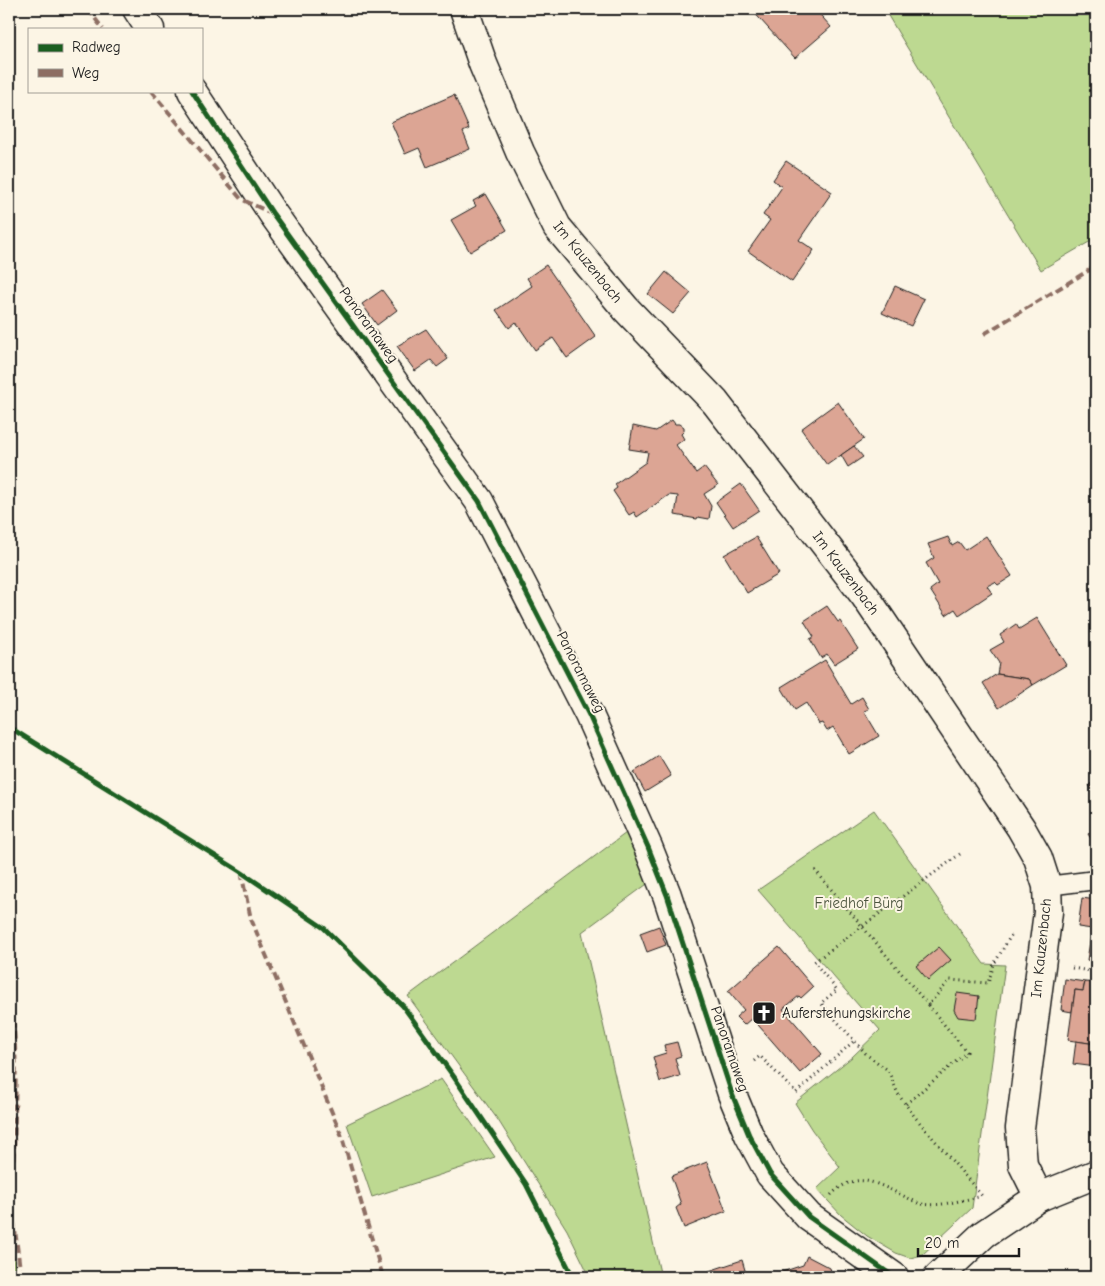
<svg xmlns="http://www.w3.org/2000/svg" width="1105" height="1286" viewBox="0 0 1105 1286" font-family="'Comic Neue',sans-serif">
	<rect width="100%" height="100%" fill="#fcf5e5"/>
	<filter id="ink" filterUnits="userSpaceOnUse"><feTurbulence type="fractalNoise" baseFrequency=".02" numOctaves="2"/><feDisplacementMap in="SourceGraphic" scale="10" xChannelSelector="R" yChannelSelector="G"/><feConvolveMatrix kernelMatrix="1 2 1 2 8 2 1 2 1" color-interpolation-filters="sRGB"/></filter>
	<g filter="url(#ink)">
		<g fill="#bdd991" stroke="#6c7a56">
			<polygon points="884,9 1096,9 1096,238 1041,270"/>
			<polygon points="874,810 984,964 1005,965 972,1208 922,1255 910,1258 896,1253 867,1236 841,1215 817,1189 840,1167 812,1130 795,1103 852,1057 880,1030 758,890"/>
			<polygon points="634,827 654,879 582,932 661,1277 590,1277 567,1230 498,1120 408,996"/>
			<polygon points="441,1079 495,1157 372,1197 347,1124"/>
			<polygon points="9,1238 11,1239 17,1277 9,1277"/>
		</g>
		<g fill="#dca594" stroke="#1c1c1c">
			<polygon points="751,9 815,9 831,27 795,58"/>
			<polygon points="454,95 469,129 463,132 470,149 427,167 419,148 405,154 391,122"/>
			<polygon points="786,161 832,192 799,240 814,250 792,282 748,251 770,220 763,215 782,187 773,180"/>
			<polygon points="486,194 507,230 470,252 451,220 476,206 473,201"/>
			<polygon points="546,265 596,337 567,358 553,338 535,350 516,322 509,328 496,310 532,286 527,278"/>
			<polygon points="666,272 691,293 673,314 648,294"/>
			<polygon points="895,286 924,299 911,326 882,313"/>
			<polygon points="382,290 397,310 377,325 362,304"/>
			<polygon points="426,329 448,359 437,367 431,360 415,371 397,346"/>
			<polygon points="838,402 864,439 827,465 801,429"/>
			<polygon points="672,420 675,424 680,424 684,427 684,431 681,434 684,439 676,445 696,473 704,467 718,485 704,494 711,506 709,519 698,517 697,519 675,515 678,496 669,495 637,517 634,512 629,515 613,491 617,488 615,484 646,462 648,452 629,449 633,426 656,431"/>
			<polygon points="854,446 863,457 848,467 841,455"/>
			<polygon points="741,484 759,510 733,527 716,502"/>
			<polygon points="986,536 1012,576 998,585 995,582 987,586 992,593 959,615 955,609 946,615 930,590 938,584 926,563 934,558 928,544 948,537 952,546 959,542 965,550"/>
			<polygon points="756,537 779,574 747,593 724,555"/>
			<polygon points="827,606 838,622 840,621 858,649 834,664 827,654 821,658 810,639 814,637 804,621"/>
			<polygon points="1037,618 1066,665 1033,685 1029,679 997,674 999,663 990,650 1004,642 1000,635 1016,624 1019,629"/>
			<polygon points="825,660 851,704 862,697 869,709 864,711 879,736 849,754 833,727 827,731 822,723 819,724 806,703 795,710 781,687"/>
			<polygon points="997,674 1029,679 1033,685 999,708 983,683"/>
			<polygon points="659,756 671,776 645,792 634,772"/>
			<polygon points="1096,780 1096,796 1089,785"/>
			<polygon points="1096,828 1096,846 1088,834"/>
			<polygon points="1082,898 1096,900 1096,962 1087,960 1092,929 1078,927"/>
			<polygon points="659,926 666,945 647,952 640,933"/>
			<polygon points="779,947 813,987 801,998 799,996 783,1009 822,1054 800,1073 752,1018 744,1025 736,1017 744,1010 728,991"/>
			<polygon points="939,947 951,960 928,980 916,966"/>
			<polygon points="1065,979 1085,982 1083,991 1075,990 1072,1012 1061,1010"/>
			<polygon points="1085,982 1096,983 1096,1044 1068,1040 1075,990 1083,991"/>
			<polygon points="957,993 979,996 976,1019 958,1017 954,1010"/>
			<polygon points="1076,1041 1096,1044 1096,1067 1073,1064"/>
			<polygon points="677,1042 681,1056 675,1058 680,1076 660,1082 653,1057 666,1053 664,1045"/>
			<polygon points="707,1162 726,1211 684,1228 676,1208 681,1204 671,1176"/>
			<polygon points="807,1256 830,1268 833,1277 774,1277 773,1275 803,1265"/>
			<polygon points="1095,1258 1096,1277 1089,1277"/>
			<polygon points="742,1260 747,1277 711,1277 709,1271"/>
		</g>
		<g fill="none" stroke-linecap="round" stroke-linejoin="round">
			<g stroke="#1c1c1c" stroke-width="21">
				<polyline id="service" points="1047,886 1096,880"/>
			</g>
			<g stroke="#1c1c1c" stroke-width="31">
				<g id="minor">
					<polyline points="137,9 150,29"/>
					<polyline points="464,9 483,64 520,152 557,227 626,309 715,402 865,596 1021,828 1038,858 1047,886 1048,912 1020,1128 1023,1165 1039,1197"/>
					<polyline points="192,91 273,214 479,501 589,715 648,847 667,895 732,1094 749,1135 770,1174 809,1217 894,1277"/>
				</g>
			</g>
			<g stroke="#1c1c1c" stroke-width="31">
				<polyline id="tertiary" points="938,1277 984,1234 1039,1197 1096,1174"/>
			</g>
			<g stroke="#1c1c1c" stroke-width="3" stroke-dasharray="1 4" stroke-linecap="butt">
				<polyline points="960,854 814,962 837,990 821,1003 867,1055 888,1070 898,1094 915,1117 983,1197"/>
				<polyline points="815,870 928,1005"/>
				<polyline points="1072,968 1096,972"/>
				<polyline points="754,1061 760,1056 796,1093 854,1041"/>
				<polyline points="906,1104 967,1052 928,1005 950,980 988,983 994,964 1013,932"/>
				<path d="M831 1195C858 1168 879 1185 908 1198 912 1200 917 1203 922 1204 940 1207 961 1200 979 1197"/>
			</g>
			<use href="#service" stroke="#fcf5e5" stroke-width="18"/>
			<use href="#minor" stroke="#fcf5e5" stroke-width="28"/>
			<use href="#tertiary" stroke="#fcf5e5" stroke-width="28"/>
			<g stroke="#8d6e63" stroke-width="4" stroke-dasharray="8 4" stroke-linecap="butt">
				<polyline points="88,9 103,29"/>
				<polyline points="151,91 241,199 271,213"/>
				<polyline points="984,334 1096,266"/>
				<polyline points="241,872 251,919 341,1134 383,1277"/>
				<path d="M9 996C17 1035 16 1075 15 1115 14 1138 15 1162 9 1184"/>
				<polyline points="9,1210 13,1214 21,1277"/>
			</g>
			<g stroke="#fcf5e5" stroke-width="8">
				<g id="cycleway">
					<polyline points="192,91 273,214 479,501 589,715 648,847 667,895 732,1094 749,1135 770,1174 809,1217 894,1277"/>
					<polyline points="9,727 241,872 324,928 403,1006 454,1077 526,1184 573,1277"/>
				</g>
			</g>
			<use href="#cycleway" stroke="#1b5e20" stroke-width="5"/>
		</g>
	</g>
	<defs>
		<g id="church-square" transform="scale(1.25)"><rect x="-9" y="-9" width="18" height="18" rx="4" fill="#1c1c1c" stroke="#fcf5e5"/><path d="M-1.2-6h2.4v3.5h3.3v2.4h-3.3V6h-2.4V-.1h-3.3v-2.4h3.3Z" fill="#fff"/></g>
	</defs>
	<g fill-rule="evenodd">
		<use href="#church-square" x="764" y="1013"/>
	</g>
	<g text-anchor="middle" stroke-width="4" stroke-linejoin="round" paint-order="stroke">
		<g font-size="15" fill="#1c1c1c" stroke="#fcf5e5">
			<text transform="translate(588 262) rotate(51)" y="5">Im Kauzenbach</text>
			<text transform="translate(369 325) rotate(54)" y="5">Panoramaweg</text>
			<text transform="translate(846 573) rotate(53)" y="5">Im Kauzenbach</text>
			<text transform="translate(581 672) rotate(63)" y="5">Panoramaweg</text>
			<text transform="translate(1041 948) rotate(-84)" y="5">Im Kauzenbach</text>
			<text transform="translate(730 1049) rotate(71)" y="5">Panoramaweg</text>
		</g>
		<g font-size="15" fill="#4c553f" stroke="#fcf5e5">
			<text x="859" y="908">Friedhof Bürg</text>
		</g>
		<g font-size="15" fill="#1c1c1c" stroke="#fcf5e5" text-anchor="start">
			<text x="782" y="1018">Auferstehungskirche</text>
		</g>
	</g>
	<rect width="1105" height="1286" fill="none" stroke="#fcf5e5" stroke-width="30"/>
	<rect x="15" y="15" width="1075" height="1256" fill="none" stroke="#1c1c1c" stroke-width="2" filter="url(#ink)"/>
	<rect x="28" y="28" width="175" height="65" fill="#fcf5e5" stroke="#a29e95"/>
	<rect x="38" y="44" width="25" height="8" fill="#1b5e20" stroke="#a29e95"/>
	<text x="72" y="52" font-size="15" fill="#1c1c1c">Radweg</text>
	<rect x="38" y="69" width="25" height="8" fill="#8d6e63" stroke="#a29e95"/>
	<text x="72" y="78" font-size="15" fill="#1c1c1c">Weg</text>
	<path d="M918 1248v8h101v-8" fill="none" stroke="#1c1c1c" stroke-width="2.5"/>
	<text x="925" y="1248" font-size="15" fill="#1c1c1c" stroke="#fcf5e5" stroke-width="4" paint-order="stroke">20 m</text>
</svg>
